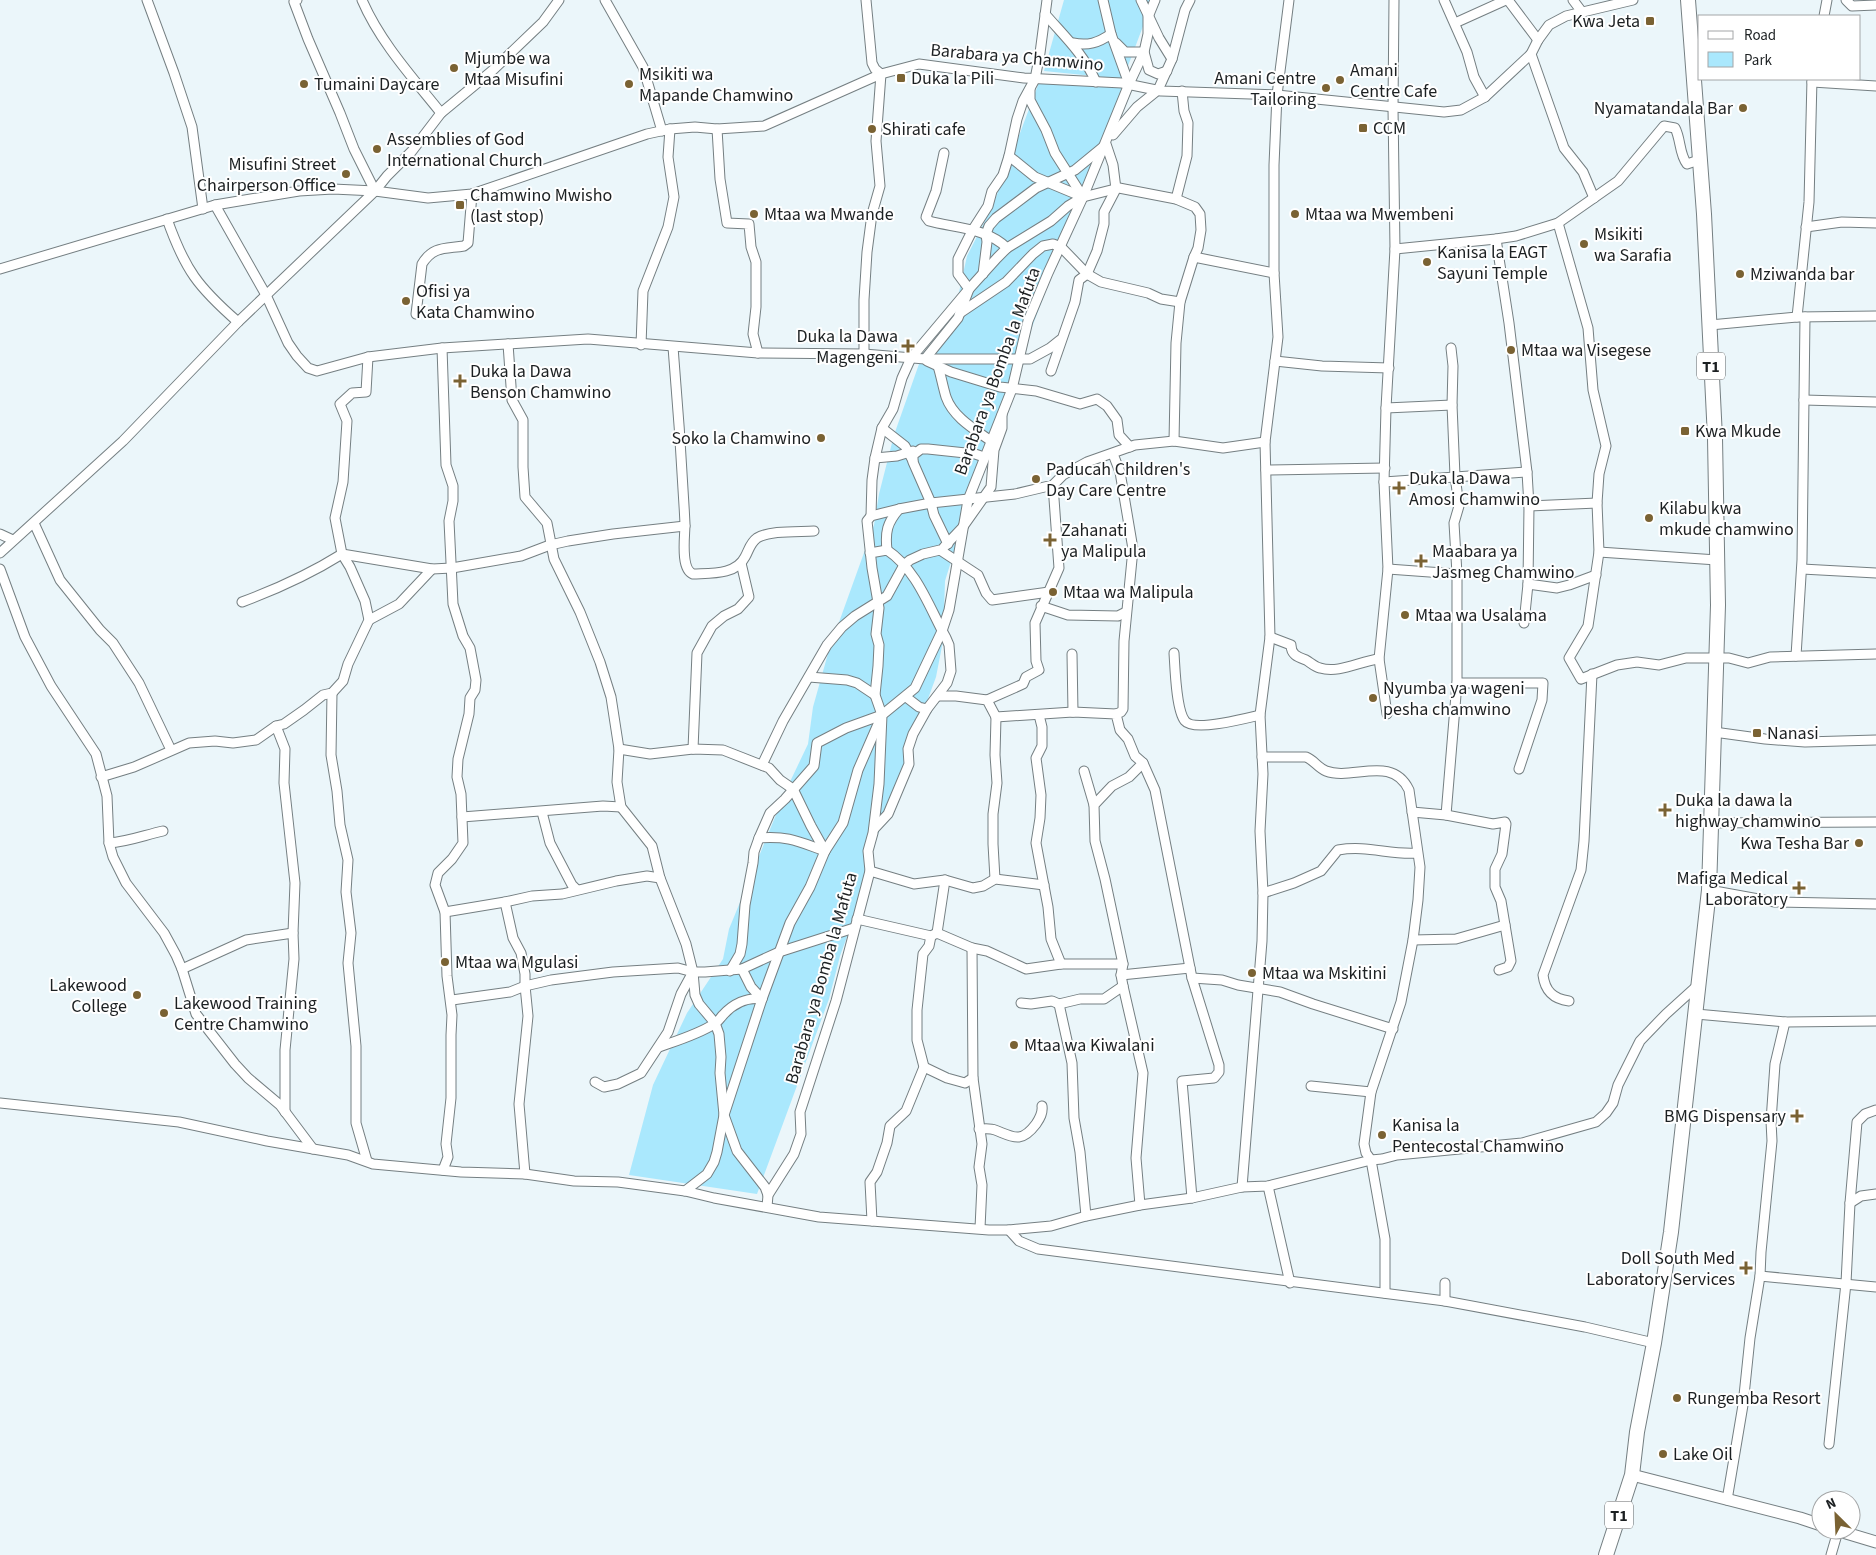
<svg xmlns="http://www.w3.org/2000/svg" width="1876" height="1555" viewBox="0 0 1876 1555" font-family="'Source Sans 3',sans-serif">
	<rect width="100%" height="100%" fill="#ebf6fa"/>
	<g fill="#aae8fd">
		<polygon points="1064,0 1153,0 1123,79 1044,71"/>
		<polygon points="1041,77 1123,86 1017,367 973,491 945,581 943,641 936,677 869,859 856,912 840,956 829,999 757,1194 629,1175 653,1085 687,1013 723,959 729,929 787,788 808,744 813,707 829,650 874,525 879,494 894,435 919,364 954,315 967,256 993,205"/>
	</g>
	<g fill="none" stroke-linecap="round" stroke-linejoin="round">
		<g stroke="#757f82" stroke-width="11">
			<g id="minor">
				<polyline points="147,0 174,73 192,127 203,209"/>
				<polyline points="297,0 294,2 308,39 340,113 354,149 375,191"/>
				<path d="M362 0C380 42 413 78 441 113"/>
				<polyline points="605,0 643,67 662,131"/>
				<polyline points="1103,0 1111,34 1129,84"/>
				<polyline points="1141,0 1159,38 1172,59"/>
				<polyline points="1444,0 1467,52 1474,77 1485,97"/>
				<polyline points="1508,0 1538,40"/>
				<polyline points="1573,0 1582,12"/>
				<polyline points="1846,0 1852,6 1876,5"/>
				<path d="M1045 14C1065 37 1083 53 1096 82"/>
				<polyline points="1824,16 1827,0"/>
				<polyline points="1455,23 1506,0"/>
				<path d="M1073 43C1088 46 1098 43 1111 34"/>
				<polyline points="1116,43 1125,52 1144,52 1149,70 1158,74 1167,71"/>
				<polyline points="1531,54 1564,148 1583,172 1594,198"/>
				<polyline points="1812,82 1876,86"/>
				<polyline points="1030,89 1030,100 1046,130 1055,153 1083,197"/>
				<polyline points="717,129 720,179 727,223 749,224 751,247 756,262 756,307 753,334 758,353"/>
				<polyline points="1113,135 1137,107 1158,90 1172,59 1185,10 1190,0"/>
				<path d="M944 153 936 191 926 217 929 221C955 228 987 228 1007 248"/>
				<polyline points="1009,156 1035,177 1083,197"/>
				<polyline points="1176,199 1187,156 1188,123 1184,111 1182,91"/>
				<polyline points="215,205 266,295 288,343 297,356 308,368 317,371 368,357 442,348 588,339 758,353 864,354 925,359 1030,359 1050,348 1060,340"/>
				<path d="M167 219C185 270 198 287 238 322"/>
				<polyline points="1558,223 1588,328 1593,390 1606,446 1599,474 1597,503 1599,552 1588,626 1569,658 1581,679 1617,665 1637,662 1659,665 1686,658 1729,658 1748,663 1770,657 1876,654"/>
				<polyline points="1806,227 1842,222 1876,223"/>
				<polyline points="1496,239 1509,323 1527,472 1529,506 1528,584 1524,623"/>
				<path d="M1395 249 1496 239 1516 236 1558 223 1618 181 1664 126 1675 128C1681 139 1679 154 1687 164L1699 160"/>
				<polyline points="0,269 215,205 299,191 333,189 375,191 428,198 472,194 647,134 670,129 695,127 717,129 764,126 881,74 919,64 1024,78 1122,83 1161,91 1277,95 1444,112 1461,110 1485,97 1531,54 1538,40 1549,25 1566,16 1633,0"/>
				<polyline points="983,274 987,242 986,234 989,226 996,218 1036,188 1075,170 1103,147"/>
				<polyline points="960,313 1006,282 1033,254 1043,246 1053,244 1061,247 1087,274 1101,282 1148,293 1161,299 1180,302"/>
				<path d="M416 314 422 264C433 246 445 249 464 246L468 243 472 194"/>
				<polyline points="1797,317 1809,202 1812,79"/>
				<polyline points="1710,325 1797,317 1876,316"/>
				<polyline points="508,344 512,400 523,420 523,467 525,497 547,523 554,559 580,612 600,662 611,697 619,749 617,782 621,807 652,846 660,878 686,944 693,972 695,995 699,1004 715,1023 719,1034 721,1057 720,1073 724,1115 717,1152 714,1162 707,1174 685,1191"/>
				<polyline points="641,345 643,291 668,227 674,197 668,157 670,129"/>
				<path d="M673 347C678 406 682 465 685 524 685 536 680 569 693 574 711 573 736 575 745 557 749 550 750 543 757 538 770 530 799 532 814 531"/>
				<polyline points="442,348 446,465 453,486 453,501 449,521 453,604 463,636 470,648 476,680 475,690 470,698 469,714 458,759 457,777 461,794 463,843 452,859 438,873 435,885 445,912 447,976 452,1015 451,1035 451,1098 446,1144 448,1157 443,1170"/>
				<polyline points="864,354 864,300 867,252 872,214 880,186 876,141 881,74 875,69 872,63 866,0"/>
				<polyline points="925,359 958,318 969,289 997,258 1007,248 1051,221 1068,206 1083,197 1119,188 1176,199 1195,207 1200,214 1201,230 1198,248 1194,257 1274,273"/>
				<polyline points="927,361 951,372 1000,387 1036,391 1080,404 1097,399 1107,406 1117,420 1119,435 1130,447"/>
				<polyline points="1275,361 1322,366 1389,368"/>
				<path d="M938 366C941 376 943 387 946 397 953 417 974 429 991 441"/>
				<polyline points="1051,371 1075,302 1079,280 1087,274 1097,251 1104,224 1104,212 1116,189 1113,165 1106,144"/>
				<polyline points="1804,400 1876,402"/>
				<polyline points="1386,408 1452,405"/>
				<polyline points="882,428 905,446 913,461"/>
				<polyline points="1174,441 1176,343 1180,302 1194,257"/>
				<polyline points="1113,454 1120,472 1133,549 1124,641 1123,709 1121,712 1116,714"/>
				<polyline points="875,458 897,456 913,451"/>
				<polyline points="1266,470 1385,468"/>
				<polyline points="1384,482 1527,472"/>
				<polyline points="1529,506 1597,503"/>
				<polyline points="871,516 872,480 875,458 882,428 893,409 902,378 911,358 969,289 958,274 958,259 972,231 988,206 992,191 1003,175 1009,156 1017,119 1023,101 1035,79 1040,53 1047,0"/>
				<polyline points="34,523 60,580 100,630 113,643 139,683 171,750"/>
				<polyline points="0,534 13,540"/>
				<polyline points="948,544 934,515 931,503 913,462 913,455 921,449 928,449 975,454 984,457"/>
				<polyline points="944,547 962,528 991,487 994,450 1002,428 1002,415"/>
				<path d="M887 550C885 532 887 523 899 509"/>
				<polyline points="1599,552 1717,560"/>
				<polyline points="0,553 123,441 238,322 375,191 387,176 412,151 441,113 493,70 543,22 559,0"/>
				<path d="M870 553 887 550C917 570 929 607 946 638L949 645 951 671 947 683 927 709 913 734 908 749 909 764 888 814 874 829"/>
				<polyline points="0,569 25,637 51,686 96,754 107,796 109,843 113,857 126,883 164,933 176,955 182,969 196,1014 235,1064 248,1078 280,1105 313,1149"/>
				<polyline points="1388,569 1457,574"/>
				<polyline points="1802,569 1876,573"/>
				<polyline points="1528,584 1557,588 1569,585 1596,575"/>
				<path d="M242 602C277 589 310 574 342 554L432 569 452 568 521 556 550 545 568 541 613 534 685 526"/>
				<polyline points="1041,606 1068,615 1118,616 1126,612"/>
				<polyline points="369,620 399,604 432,569"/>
				<path d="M1270 637 1291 645C1291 655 1298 657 1306 660 1311 663 1315 667 1320 668 1339 674 1360 661 1379 659"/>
				<path d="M1174 653C1175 667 1176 710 1185 721 1194 732 1247 718 1260 715"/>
				<polyline points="1072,654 1073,712"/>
				<polyline points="1796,656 1802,560 1805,317"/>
				<polyline points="809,677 847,680 857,683 875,695"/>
				<polyline points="1457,683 1543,683 1542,700 1519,769"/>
				<polyline points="332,693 331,755 337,791 340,825 348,860 346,892 351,933 348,963 356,1046 356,1123 367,1161"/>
				<polyline points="938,696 956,696 987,700 996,717 1073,712 1116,714 1120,730 1128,739 1135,756 1143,763 1155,790 1192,978 1219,1065 1219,1072 1214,1078 1182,1081 1192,1198"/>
				<polyline points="906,697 919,707 927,709"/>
				<polyline points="987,700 1023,684 1026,677 1039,670 1036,661 1035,623 1059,568 1053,485"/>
				<polyline points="1387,714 1379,659 1388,569 1384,482 1386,408 1395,249 1393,108 1394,0"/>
				<polyline points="1039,715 1042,727 1042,746 1036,758 1041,795 1040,818 1036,843 1048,907 1051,939 1061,964"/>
				<polyline points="276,726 285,749 284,783 295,883 293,933"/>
				<polyline points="1714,732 1765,739 1805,742 1876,740"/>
				<polyline points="619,749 650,754 693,749 723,750 769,768 780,780 793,789 811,826 825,851"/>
				<polyline points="693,749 697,653 712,626 724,616 738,609 749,597 741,563"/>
				<path d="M1262 757H1306C1314 760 1318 768 1326 771 1352 781 1392 754 1409 790L1420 867 1418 900 1413 940 1401 1002 1371 1092 1364 1144 1366 1153 1371 1160 1385 1239V1293"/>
				<polyline points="762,765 783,721 827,645 842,627 855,616 887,596 904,565 910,560 923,554 940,550 978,575 986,593 992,600 1049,592"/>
				<polyline points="1084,771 1094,805"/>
				<polyline points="101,777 134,767 189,743 215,741 233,743 256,740 276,726 284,724 304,710 323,695 332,693 343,681 348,664 369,620 365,601 350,567 342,554 335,518 343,482 347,421 340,404 352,393 366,392 368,357"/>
				<polyline points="542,812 550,843 572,885 576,889"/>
				<polyline points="1412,812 1446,815 1493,824 1505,822 1506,824 1502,854 1495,869 1495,887 1501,901 1511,961 1508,967 1499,970"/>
				<polyline points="1446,815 1457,683 1457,574 1454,523 1459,506 1455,476 1452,405 1453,366 1451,348"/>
				<polyline points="462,817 603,806 621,807"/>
				<polyline points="1711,823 1876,822"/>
				<path d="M759 838C789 836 797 841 825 851"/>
				<path d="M109 843C127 842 145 835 163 831"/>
				<polyline points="870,871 914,884 945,880 973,888 983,886 995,879 1044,885"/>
				<polyline points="995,879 993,844 993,814 997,783 995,755 996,717"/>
				<polyline points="1709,890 1775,902 1876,904"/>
				<path d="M1263 893 1294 883 1321 871 1338 850C1368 845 1389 855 1417 853"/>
				<polyline points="445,912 505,902"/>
				<polyline points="857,919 931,936 937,933 972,948 987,951 1026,969 1061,964 1123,964"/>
				<polyline points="937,933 945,880"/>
				<polyline points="1413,940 1456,939 1505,925"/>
				<polyline points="972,948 973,1078 982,1144 979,1167 982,1185 980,1228"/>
				<polyline points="182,969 246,940 293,933 294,959 285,1050 285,1112"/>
				<polyline points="742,969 751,987 762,999"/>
				<polyline points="730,971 740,954 742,944 745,905 753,863 754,852 759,838 770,813 785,799 814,766 817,743 846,728 882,715"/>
				<polyline points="1121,975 1190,968"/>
				<polyline points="1192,978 1222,980 1238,985 1280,992 1313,1004 1393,1029"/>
				<polyline points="452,1000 510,992 525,986 551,980 613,972 678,968 693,972 705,972 742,969 779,952 854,928"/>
				<path d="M1569 1001C1553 999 1545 991 1543 975L1581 870 1584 841 1592 674"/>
				<polyline points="1021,1003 1031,1004 1052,1001 1059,1004 1080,999 1104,999 1123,986"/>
				<polyline points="1059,1004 1072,1063 1074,1118 1080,1152 1086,1216"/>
				<polyline points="1696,1014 1785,1022 1876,1021"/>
				<path d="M659 1047C676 1041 699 1034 714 1024 718 1022 720 1018 723 1015 733 1004 747 997 762 999"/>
				<polyline points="924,1067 947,1078 965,1083 973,1078"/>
				<polyline points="595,1082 604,1087 618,1084 641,1073 668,1032 681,994 693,972"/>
				<polyline points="1311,1086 1371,1092"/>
				<polyline points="0,1103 179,1122 267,1141 348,1155 373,1164 461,1172 525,1174 574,1181 618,1182 685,1191 714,1198 819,1217 989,1230 1009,1230 1051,1226 1086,1216 1140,1205 1192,1198 1242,1187 1268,1186 1371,1160 1382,1159 1397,1155 1522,1143 1596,1122 1606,1113 1613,1103 1618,1085 1640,1041 1666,1014 1698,985"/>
				<path d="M979 1129C984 1129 990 1128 995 1130 1013 1137 1021 1144 1036 1124 1040 1118 1043 1113 1042 1106"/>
				<polyline points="525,1174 519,1104 528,1016 525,986 525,974 521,953 513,938 505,902 532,896 562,894 616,881 647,876 660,878"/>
				<polyline points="1268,1186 1290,1283"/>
				<polyline points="1242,1187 1262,941 1263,893 1260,831 1263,774 1260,715 1270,637 1265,442 1278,337 1274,273 1274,165 1277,95 1289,0"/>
				<polyline points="768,1195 765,1187 737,1151 724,1115 762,999 790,923 810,887 825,851 843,823 858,770 882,715 875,695 878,666 879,645 876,634 879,608 872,568 867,521 871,516 899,509 931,503 1015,494 1053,485 1063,475 1087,462 1135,445 1174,441 1223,448 1265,442"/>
				<polyline points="1850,1203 1861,1196 1876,1194"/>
				<polyline points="1140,1205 1136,1158 1143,1073 1123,986 1121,975 1123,964 1105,879 1095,841 1094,805 1112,786 1129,777 1143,763"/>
				<polyline points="767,1207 768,1195 794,1154 801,1134 800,1112 836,1001 870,871 868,851 873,833 879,784 882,715 915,688 942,631 949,610 968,500 1012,389 1028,321 1048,273 1083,197 1129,84 1144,52 1148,34 1148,17 1155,0"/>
				<polyline points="872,1221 870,1182 877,1172 887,1143 890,1126 906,1111 924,1067 917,1040 917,1010 923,954 929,946 931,936"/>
				<polyline points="1009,1230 1019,1241 1038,1249 1445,1301 1585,1327 1654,1343"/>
				<polyline points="1760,1276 1876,1287"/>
				<polyline points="1445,1283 1445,1301"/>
				<polyline points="1829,1444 1846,1283 1850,1203 1857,1122 1865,1114 1876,1110"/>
				<polyline points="1727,1500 1743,1405 1750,1338 1760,1276 1761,1252 1772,1141 1771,1121 1775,1064 1785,1022"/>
				<polyline points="1831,1555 1838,1531"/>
			</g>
		</g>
		<g stroke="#757f82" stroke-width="13">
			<g id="tertiary">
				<polyline points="1632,1475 1800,1518 1821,1525"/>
				<polyline points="1836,1530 1876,1542"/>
			</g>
		</g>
		<g stroke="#757f82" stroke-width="16">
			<polyline id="trunk" points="1606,1555 1632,1475 1637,1432 1654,1343 1671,1232 1709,890 1718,605 1715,438 1704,214 1688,0"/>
		</g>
		<use href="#minor" stroke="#fff" stroke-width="9"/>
		<use href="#tertiary" stroke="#fff" stroke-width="11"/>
		<use href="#trunk" stroke="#fff" stroke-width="14"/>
	</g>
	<g fill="#7a6233" stroke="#fff" stroke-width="2">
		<rect x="1645" y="16" width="10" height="10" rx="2.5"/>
		<circle cx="454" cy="68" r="5"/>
		<rect x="896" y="73" width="10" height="10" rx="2.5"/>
		<circle cx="1340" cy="80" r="5"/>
		<circle cx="304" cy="84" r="5"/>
		<circle cx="629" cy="84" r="5"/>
		<circle cx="1326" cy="88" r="5"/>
		<circle cx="1743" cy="108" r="5"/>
		<rect x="1358" y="123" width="10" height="10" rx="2.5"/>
		<circle cx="872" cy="129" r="5"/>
		<circle cx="377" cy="149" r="5"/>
		<circle cx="346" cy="174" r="5"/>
		<rect x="455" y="200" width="10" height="10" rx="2.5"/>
		<circle cx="754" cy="214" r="5"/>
		<circle cx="1295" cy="214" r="5"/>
		<circle cx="1584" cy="244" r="5"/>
		<circle cx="1427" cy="262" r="5"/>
		<circle cx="1740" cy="274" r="5"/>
		<circle cx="406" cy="301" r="5"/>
		<path d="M905.5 338.5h5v5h5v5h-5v5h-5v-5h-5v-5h5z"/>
		<circle cx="1511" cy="350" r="5"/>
		<path d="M457.5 373.5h5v5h5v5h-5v5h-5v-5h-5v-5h5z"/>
		<rect x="1680" y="426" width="10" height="10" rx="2.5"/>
		<circle cx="821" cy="438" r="5"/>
		<circle cx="1036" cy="479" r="5"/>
		<path d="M1396.5 480.5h5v5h5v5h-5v5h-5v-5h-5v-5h5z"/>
		<circle cx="1649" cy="518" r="5"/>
		<path d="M1047.5 532.5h5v5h5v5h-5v5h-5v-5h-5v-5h5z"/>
		<path d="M1418.5 553.5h5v5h5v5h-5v5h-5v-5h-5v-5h5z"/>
		<circle cx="1053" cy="592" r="5"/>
		<circle cx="1405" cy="615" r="5"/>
		<circle cx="1373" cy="698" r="5"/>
		<rect x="1752" y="728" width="10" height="10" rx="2.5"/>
		<path d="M1662.5 802.5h5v5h5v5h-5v5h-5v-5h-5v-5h5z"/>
		<circle cx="1859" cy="843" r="5"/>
		<path d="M1796.5 880.5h5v5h5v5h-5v5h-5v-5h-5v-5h5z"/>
		<circle cx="445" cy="962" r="5"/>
		<circle cx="1252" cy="973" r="5"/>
		<circle cx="137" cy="995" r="5"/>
		<circle cx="164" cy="1013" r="5"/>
		<circle cx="1014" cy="1045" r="5"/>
		<path d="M1794.5 1108.5h5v5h5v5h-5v5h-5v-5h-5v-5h5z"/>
		<circle cx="1382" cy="1135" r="5"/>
		<path d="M1743.5 1260.5h5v5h5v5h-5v5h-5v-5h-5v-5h5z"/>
		<circle cx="1677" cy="1398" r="5"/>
		<circle cx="1663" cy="1454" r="5"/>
	</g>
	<g text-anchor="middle" stroke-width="4" stroke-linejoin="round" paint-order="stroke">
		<g fill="#fff" stroke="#606364" stroke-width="1">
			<rect x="1697" y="352.5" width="28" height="27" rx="4"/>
			<rect x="1605" y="1501.5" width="28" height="27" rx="4"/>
		</g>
		<g font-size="16" font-weight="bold" fill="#1c2022">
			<text x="1711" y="372">T1</text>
			<text x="1619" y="1521">T1</text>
		</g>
		<g font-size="18" fill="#1c2022" stroke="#fff" text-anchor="start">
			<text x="1640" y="27" text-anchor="end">Kwa Jeta</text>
			<text x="464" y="64">Mjumbe wa<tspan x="464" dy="21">Mtaa Misufini</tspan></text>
			<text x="1350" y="76">Amani<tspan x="1350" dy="21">Centre Cafe</tspan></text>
			<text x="639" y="80">Msikiti wa<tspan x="639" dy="21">Mapande Chamwino</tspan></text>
			<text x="911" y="84">Duka la Pili</text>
			<text x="1316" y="84" text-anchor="end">Amani Centre<tspan x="1316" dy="21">Tailoring</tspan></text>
			<text x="314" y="90">Tumaini Daycare</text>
			<text x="1733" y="114" text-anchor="end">Nyamatandala Bar</text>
			<text x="1373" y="134">CCM</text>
			<text x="882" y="135">Shirati cafe</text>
			<text x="387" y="145">Assemblies of God<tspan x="387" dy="21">International Church</tspan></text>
			<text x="336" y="170" text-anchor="end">Misufini Street<tspan x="336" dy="21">Chairperson Office</tspan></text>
			<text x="470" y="201">Chamwino Mwisho<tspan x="470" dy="21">(last stop)</tspan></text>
			<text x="764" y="220">Mtaa wa Mwande</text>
			<text x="1305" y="220">Mtaa wa Mwembeni</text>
			<text x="1594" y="240">Msikiti<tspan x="1594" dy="21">wa Sarafia</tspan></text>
			<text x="1437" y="258">Kanisa la EAGT<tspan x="1437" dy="21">Sayuni Temple</tspan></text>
			<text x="1750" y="280">Mziwanda bar</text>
			<text x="416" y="297">Ofisi ya<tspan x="416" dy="21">Kata Chamwino</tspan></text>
			<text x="898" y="342" text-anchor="end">Duka la Dawa<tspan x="898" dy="21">Magengeni</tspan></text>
			<text x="1521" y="356">Mtaa wa Visegese</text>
			<text x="470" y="377">Duka la Dawa<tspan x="470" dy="21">Benson Chamwino</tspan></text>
			<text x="1695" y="437">Kwa Mkude</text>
			<text x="811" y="444" text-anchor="end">Soko la Chamwino</text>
			<text x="1046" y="475">Paducah Children's<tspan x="1046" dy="21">Day Care Centre</tspan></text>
			<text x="1409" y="484">Duka la Dawa<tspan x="1409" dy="21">Amosi Chamwino</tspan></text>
			<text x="1659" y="514">Kilabu kwa<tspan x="1659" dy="21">mkude chamwino</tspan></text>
			<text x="1061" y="536">Zahanati<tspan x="1061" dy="21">ya Malipula</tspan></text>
			<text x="1432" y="557">Maabara ya<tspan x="1432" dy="21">Jasmeg Chamwino</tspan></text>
			<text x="1063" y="598">Mtaa wa Malipula</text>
			<text x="1415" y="621">Mtaa wa Usalama</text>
			<text x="1383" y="694">Nyumba ya wageni<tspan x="1383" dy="21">pesha chamwino</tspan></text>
			<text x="1767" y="739">Nanasi</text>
			<text x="1675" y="806">Duka la dawa la<tspan x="1675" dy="21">highway chamwino</tspan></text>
			<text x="1849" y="849" text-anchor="end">Kwa Tesha Bar</text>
			<text x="1788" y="884" text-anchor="end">Mafiga Medical<tspan x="1788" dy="21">Laboratory</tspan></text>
			<text x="455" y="968">Mtaa wa Mgulasi</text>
			<text x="1262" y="979">Mtaa wa Mskitini</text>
			<text x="127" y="991" text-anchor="end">Lakewood<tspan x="127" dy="21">College</tspan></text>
			<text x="174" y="1009">Lakewood Training<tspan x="174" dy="21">Centre Chamwino</tspan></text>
			<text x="1024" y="1051">Mtaa wa Kiwalani</text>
			<text x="1786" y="1122" text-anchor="end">BMG Dispensary</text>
			<text x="1392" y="1131">Kanisa la<tspan x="1392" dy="21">Pentecostal Chamwino</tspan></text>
			<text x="1735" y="1264" text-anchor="end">Doll South Med<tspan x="1735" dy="21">Laboratory Services</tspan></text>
			<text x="1687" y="1404">Rungemba Resort</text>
			<text x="1673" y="1460">Lake Oil</text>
		</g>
		<g font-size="18" fill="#1c2022" stroke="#fff">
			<text transform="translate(1017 57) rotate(5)" y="6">Barabara ya Chamwino</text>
			<text transform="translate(997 371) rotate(-70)" y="6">Barabara ya Bomba la Mafuta</text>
			<text transform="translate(821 978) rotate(-74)" y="6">Barabara ya Bomba la Mafuta</text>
		</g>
	</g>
	<rect x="1698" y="15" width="162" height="65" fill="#ffffff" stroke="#a4a6a7"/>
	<rect x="1708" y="31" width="25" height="8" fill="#ffffff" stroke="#a4a6a7"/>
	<text x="1744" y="40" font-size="15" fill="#1c2022">Road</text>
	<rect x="1708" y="52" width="25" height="15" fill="#aae8fd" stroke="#a4a6a7"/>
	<text x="1744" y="65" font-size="15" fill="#1c2022">Park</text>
	<g transform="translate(1836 1515) rotate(336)"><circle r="24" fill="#ffffff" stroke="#a4a6a7"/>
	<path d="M0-4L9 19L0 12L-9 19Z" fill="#7a6233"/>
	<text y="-8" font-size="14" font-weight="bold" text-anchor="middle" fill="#1c2022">N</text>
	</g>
</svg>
